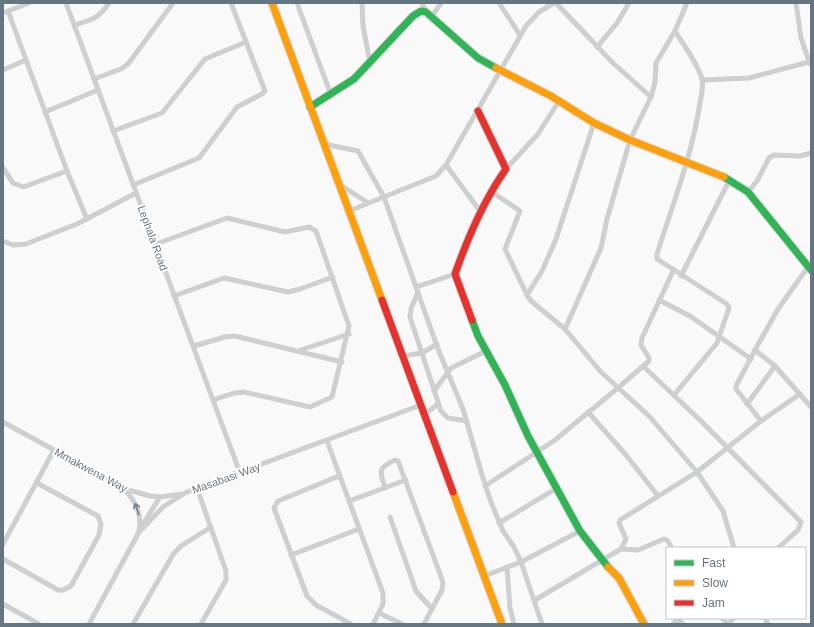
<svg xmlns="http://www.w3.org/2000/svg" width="814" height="627" viewBox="0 0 814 627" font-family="Helvetica,sans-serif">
	<rect width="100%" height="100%" fill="#f9f9f9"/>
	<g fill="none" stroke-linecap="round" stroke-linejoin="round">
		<g stroke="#d5d6d7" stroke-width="9">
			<g id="fast">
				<polyline points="310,107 354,79 413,16 421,11 426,12 478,58 496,68"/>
				<polyline points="724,177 748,192 811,270"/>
				<polyline points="472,320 478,336 505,385 528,436 580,531 608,567"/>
			</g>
		</g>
		<g stroke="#d5d6d7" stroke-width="9">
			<g id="slow">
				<polyline points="272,3 382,300"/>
				<polyline points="496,68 551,96 594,123 630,140 724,177"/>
				<polyline points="453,492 502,624"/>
				<polyline points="608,567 619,578 644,624"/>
			</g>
		</g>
		<g stroke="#d5d6d7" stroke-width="9">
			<g id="jam">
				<polyline points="382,300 453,492"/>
				<path d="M472 320 455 274C468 237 483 201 506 169L478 111"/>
			</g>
		</g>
		<g stroke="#cecfd0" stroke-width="5">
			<polyline points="66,3 240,473"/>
			<polyline points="297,3 331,95"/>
			<polyline points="362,3 363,26 370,63"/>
			<polyline points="422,3 426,12"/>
			<polyline points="499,3 520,35"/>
			<polyline points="556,3 613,63 651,97"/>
			<polyline points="796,3 801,38 810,64"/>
			<polyline points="8,11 67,171 87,219"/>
			<polyline points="3,13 29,3"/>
			<polyline points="432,16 441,3"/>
			<path d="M74 25C92 20 98 19 109 3"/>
			<polyline points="597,47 617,23 629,3"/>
			<polyline points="3,70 26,60"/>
			<polyline points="94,79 121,69 128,64 173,3"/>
			<polyline points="703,80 749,78 809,62"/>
			<polyline points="45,112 98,90"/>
			<polyline points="113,131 162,113 205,59 246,42"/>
			<polyline points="324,144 358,151 384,197 438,349 463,409 482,475 491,502 503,531 514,547 521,562 542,624"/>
			<polyline points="446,165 480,211"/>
			<polyline points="3,168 13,183 23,187 67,171"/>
			<polyline points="506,169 538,134 559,101"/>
			<polyline points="339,184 368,203"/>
			<polyline points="133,185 199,158 237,107 262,94 265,91 231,3"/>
			<polyline points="492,192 520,211 505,249 527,295 531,301 565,329 600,371 650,417 697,472 723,511 734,548"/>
			<polyline points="748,192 757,181 769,158 774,155 800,156 811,153"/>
			<polyline points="349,211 431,178 436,176 446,165 526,26 539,12 554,3"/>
			<polyline points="3,241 13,245 26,244 77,224 136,193"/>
			<polyline points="156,244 227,218 285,232 309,227 316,231 349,326 332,397 310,407 244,392 234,393 213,400"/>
			<polyline points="808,267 778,309 755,350 775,366 811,407"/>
			<polyline points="681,276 730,179"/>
			<polyline points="416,287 455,274"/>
			<polyline points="418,292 411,309 410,317 441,411 448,418 467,421"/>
			<polyline points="527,295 542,271 556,239 594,123"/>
			<polyline points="174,296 224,278 288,292 300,289 333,277"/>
			<polyline points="659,300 690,316 751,359"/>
			<polyline points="565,329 601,248 607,219 630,140 651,97 655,82 656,63 675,31 687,3"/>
			<polyline points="194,346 225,337 235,336 342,362"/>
			<polyline points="755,350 736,386 736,389 761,421"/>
			<polyline points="298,351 349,334"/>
			<polyline points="403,356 422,353 437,344"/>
			<polyline points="643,366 702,422 801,522 798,530 778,548"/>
			<polyline points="434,391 451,368 486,351"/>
			<path d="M674 395 717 343 729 308 727 304 657 259V254C673 204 692 155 700 103 701 96 704 86 702 79 697 62 684 46 675 31"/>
			<polyline points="747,404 775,366"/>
			<polyline points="588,412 626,455 658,496"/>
			<polyline points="425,414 438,404"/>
			<polyline points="3,422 125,489 150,496 160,497 182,494"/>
			<polyline points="327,441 383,593 383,604 373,624"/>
			<polyline points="339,476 278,501 274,508 307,596 316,605 351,624"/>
			<polyline points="485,486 555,440 619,387 649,361 649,358 641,345 642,338 673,271"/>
			<polyline points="197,488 226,571 226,580 201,624"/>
			<path d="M385 488C380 471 377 468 395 460L398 461 443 582 442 590 424 624"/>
			<path d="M125 490C136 502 142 514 139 531"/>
			<polyline points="349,501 406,480"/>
			<polyline points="390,517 416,591 432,609"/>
			<polyline points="499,523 557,488"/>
			<polyline points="143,524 160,497"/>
			<polyline points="3,544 54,450"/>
			<polyline points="621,549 638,550 664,539 667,540 672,548"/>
			<polyline points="291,555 359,529"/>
			<polyline points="3,559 58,590 63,590 71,586 99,535 101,524 98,516 37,483"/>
			<polyline points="507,568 510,608 514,624"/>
			<polyline points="484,576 521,562 580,531"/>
			<polyline points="535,600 621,549 626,539 619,523 620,520 697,472 761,421 800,394"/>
			<polyline points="3,604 39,624"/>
			<polyline points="379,613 402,624"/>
			<polyline points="722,618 727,624"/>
			<polyline points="765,618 768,624"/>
			<polyline points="678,619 683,624"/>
			<polyline points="89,624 139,532 163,507 185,493 197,488 421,405"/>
			<polyline points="133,624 174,553 181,546 211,527"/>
			<polyline points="673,624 679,618"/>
			<polyline points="728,624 734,618"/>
		</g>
		<use href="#fast" stroke="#30b455" stroke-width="7"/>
		<use href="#slow" stroke="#ff9f0a" stroke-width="7"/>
		<use href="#jam" stroke="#e5322d" stroke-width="7"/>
	</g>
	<defs><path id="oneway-shaft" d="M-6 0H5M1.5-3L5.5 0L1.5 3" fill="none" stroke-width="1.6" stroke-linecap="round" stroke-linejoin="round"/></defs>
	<use stroke="#707f8b" href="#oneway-shaft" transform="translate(137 509) rotate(-108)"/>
	<g text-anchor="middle" stroke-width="4" stroke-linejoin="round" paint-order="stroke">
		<g font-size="11" fill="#657683" stroke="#fff">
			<text transform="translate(153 238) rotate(70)" y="4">Lephala Road</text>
			<text transform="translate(91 470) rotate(28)" y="4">Mmakwena Way</text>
			<text transform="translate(226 478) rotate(-20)" y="4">Masabasi Way</text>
		</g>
	</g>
	<rect width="814" height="627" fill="none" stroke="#657683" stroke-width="8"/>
	<rect x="666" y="547" width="140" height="72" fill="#ffffff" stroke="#c1c8cd"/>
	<rect x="674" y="560" width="20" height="6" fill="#30b455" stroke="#c1c8cd"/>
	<text x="702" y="567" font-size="12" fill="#657683">Fast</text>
	<rect x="674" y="580" width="20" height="6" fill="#ff9f0a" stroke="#c1c8cd"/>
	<text x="702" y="587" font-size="12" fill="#657683">Slow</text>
	<rect x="674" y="600" width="20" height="6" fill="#e5322d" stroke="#c1c8cd"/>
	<text x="702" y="607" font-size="12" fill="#657683">Jam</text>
</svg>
